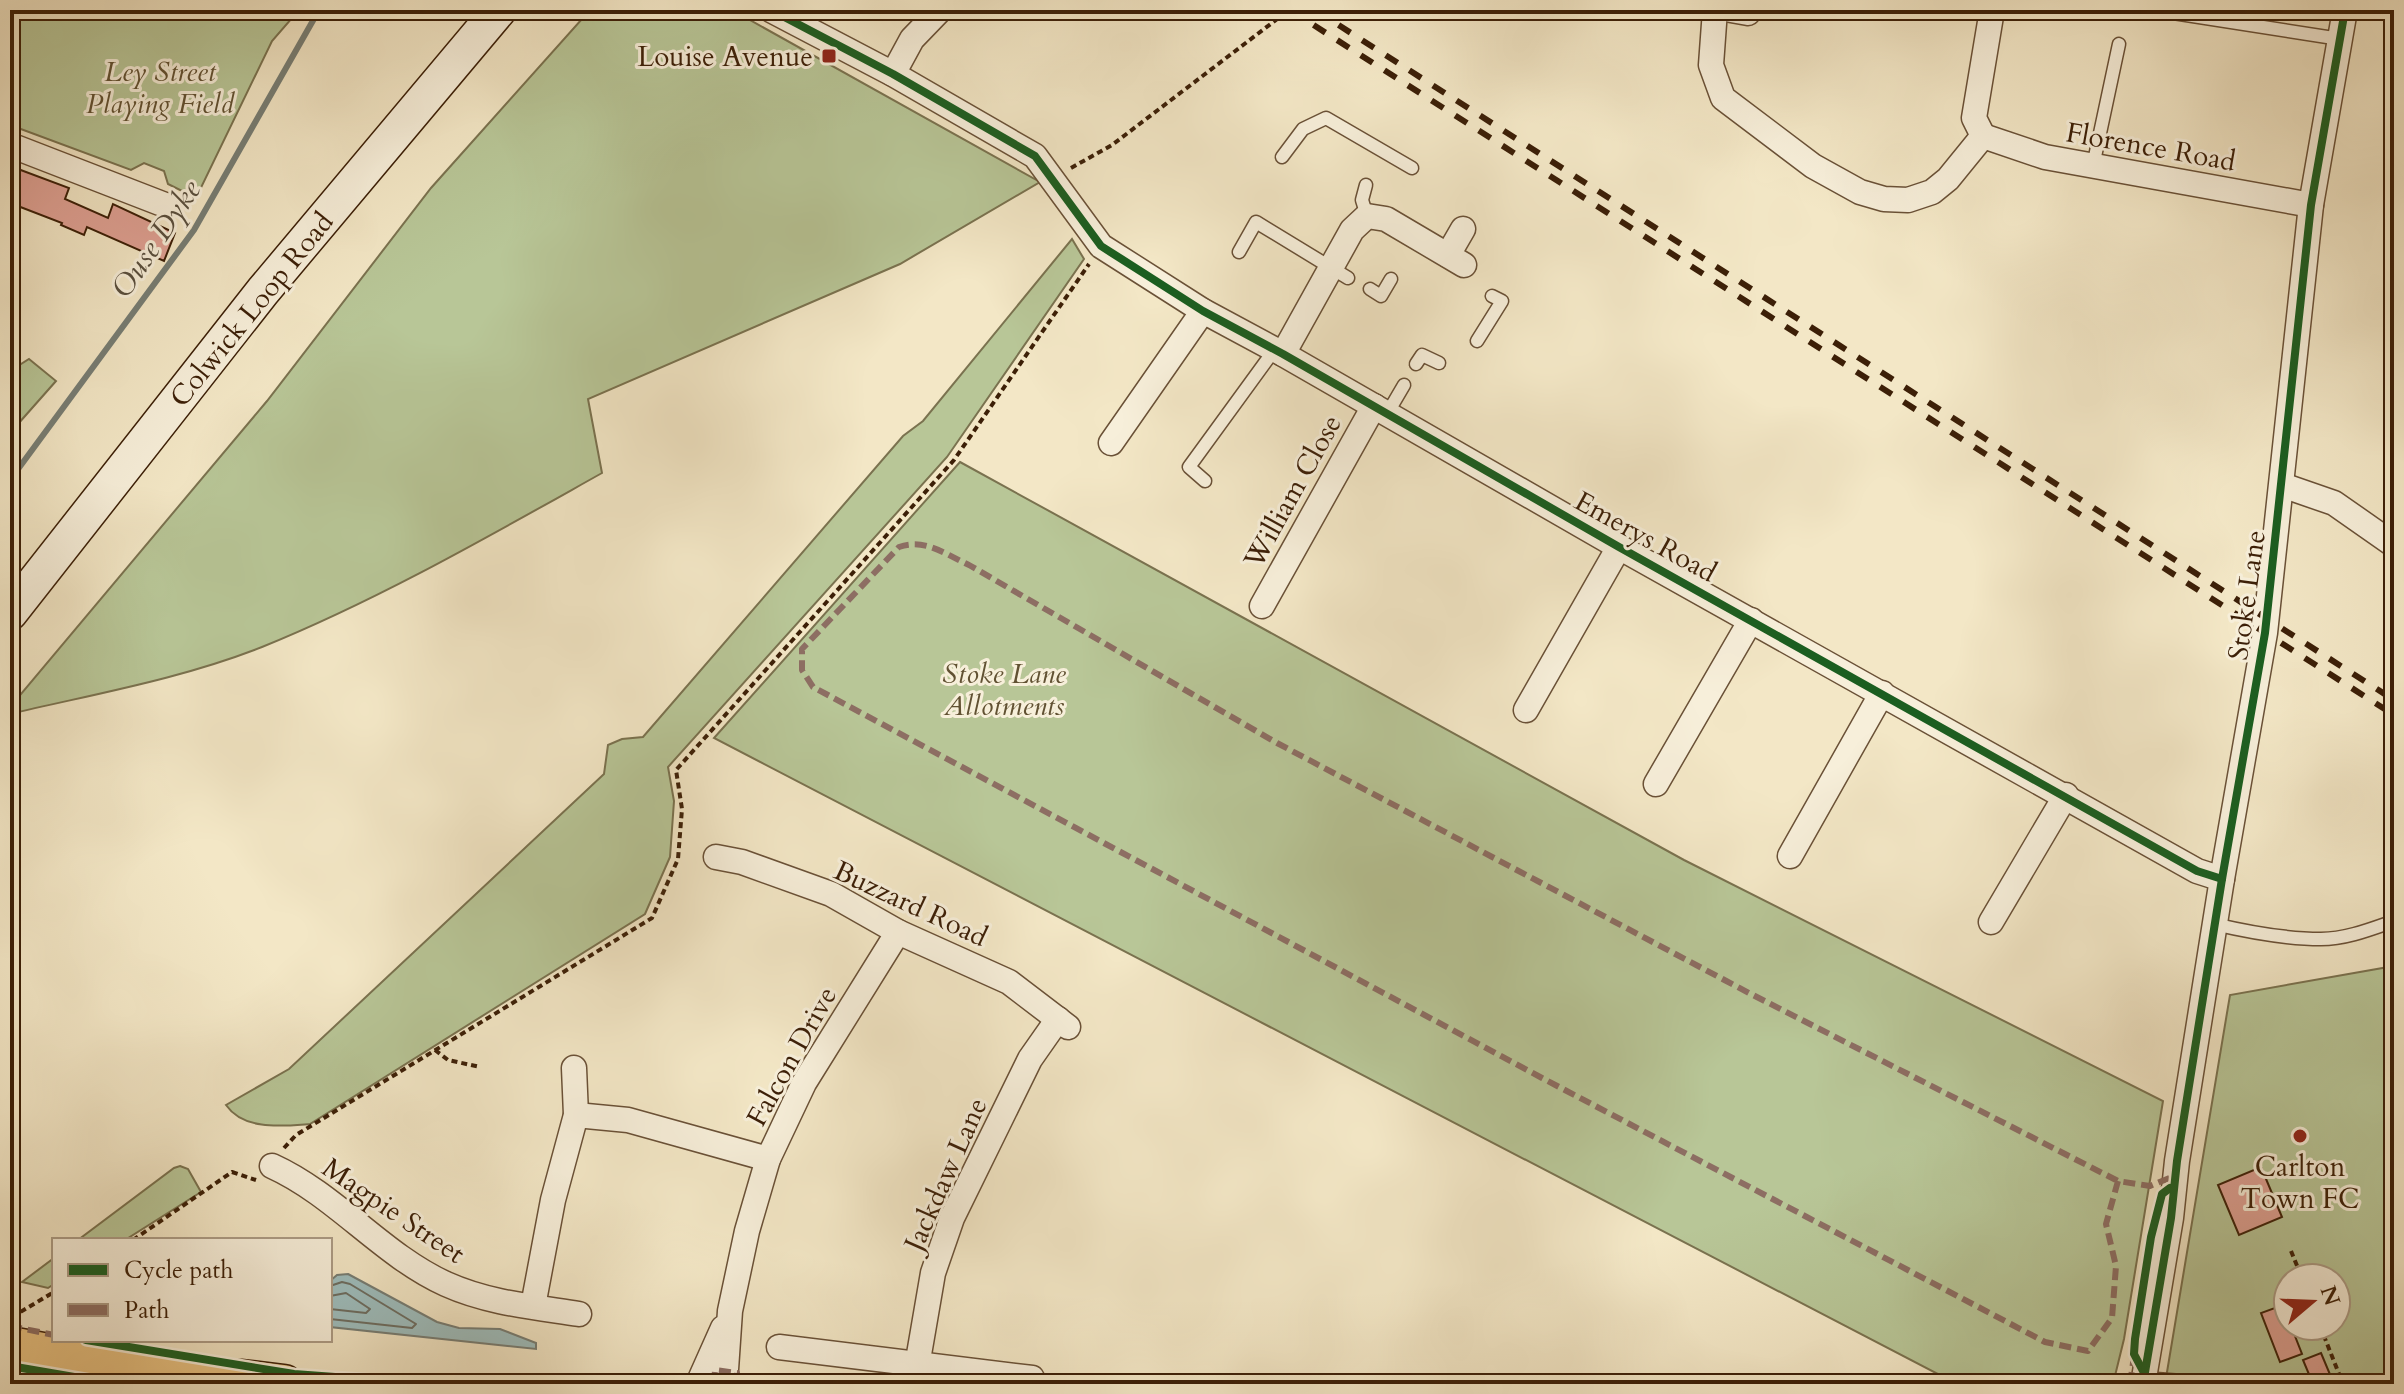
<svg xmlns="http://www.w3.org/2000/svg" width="2404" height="1394" viewBox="0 0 2404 1394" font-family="Cardo,serif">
	<rect width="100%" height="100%" fill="#f3e7c6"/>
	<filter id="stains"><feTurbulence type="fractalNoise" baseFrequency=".0025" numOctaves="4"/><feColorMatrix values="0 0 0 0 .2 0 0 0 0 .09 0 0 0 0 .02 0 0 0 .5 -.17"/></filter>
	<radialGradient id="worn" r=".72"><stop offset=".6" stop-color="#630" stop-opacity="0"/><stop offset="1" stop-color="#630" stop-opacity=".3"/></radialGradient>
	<g fill="#b8c697" stroke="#7a724f" stroke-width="2" fill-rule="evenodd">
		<polygon points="10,10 299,10 272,41 196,198 168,184 164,171 144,163 131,170 10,125"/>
		<path d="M590 10H732L1040 182 900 264 588 399 602 473C491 535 380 599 262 647 181 679 94 694 10 714V707L267 401 431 188Z"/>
		<path d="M1072 239 1084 259 947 457 668 767 674 801 670 857 645 914 310 1124C283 1126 244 1131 226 1105L289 1069 604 774 608 745 622 739 643 737 903 436 923 421Z"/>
		<polygon points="29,359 56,381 10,433 10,371"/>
		<polygon points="960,462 1684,860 2163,1101 2124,1339 2113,1384 1957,1384 714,738"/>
		<path d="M2394 966V1384H2165L2230 995ZM2288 1278H2336V1326H2288Z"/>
		<polygon points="180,1166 188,1169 201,1192 125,1240 78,1240 174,1168"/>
		<polygon points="54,1258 54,1284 48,1288 22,1282"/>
	</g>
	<polygon fill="#9ebebe" stroke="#777e75" stroke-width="2" points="348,1274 437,1322 459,1328 500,1329 536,1343 536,1349 330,1327 330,1281 337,1275"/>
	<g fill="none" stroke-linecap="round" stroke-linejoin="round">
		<g stroke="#6d6e62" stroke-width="2">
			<polyline points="330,1286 342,1282 350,1284 416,1324 412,1328 330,1319"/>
			<polyline points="330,1296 346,1293 370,1309 366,1313 330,1309"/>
		</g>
		<polyline stroke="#777e75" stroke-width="6" points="10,480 194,230 319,10"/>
	</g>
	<g fill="#dfa194" stroke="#3c1f07" stroke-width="2">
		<polygon points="10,166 69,188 65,199 108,218 113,204 175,233 164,261 87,227 84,235 61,225 62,223 10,203"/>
		<polygon points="2261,1167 2282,1217 2239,1235 2218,1185"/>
		<polygon points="2283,1305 2288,1326 2291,1326 2302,1354 2280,1362 2261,1313"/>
		<polygon points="2321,1353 2334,1384 2313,1384 2303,1360"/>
	</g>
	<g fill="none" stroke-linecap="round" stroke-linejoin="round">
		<g stroke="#6a5137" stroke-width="15">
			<g id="service">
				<polyline points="2154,10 2340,39"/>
				<polyline points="1282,157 1303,129 1326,118 1412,168"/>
				<polyline points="2093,166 2119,44"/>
				<polyline points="1366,185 1362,200 1367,216"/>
				<polyline points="1239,252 1256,222 1348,278"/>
				<polyline points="1370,289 1381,296 1391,279"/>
				<polyline points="1477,341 1502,301 1492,296"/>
				<polyline points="1416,364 1422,355 1439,363"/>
				<polyline points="1387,414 1404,385"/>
				<polyline points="1205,481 1189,467 1275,349"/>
				<path d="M2214 924C2248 932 2286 939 2321 939 2346 939 2371 929 2394 921"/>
				<polyline points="2143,1378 2182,1381"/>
			</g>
		</g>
		<g stroke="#6a5137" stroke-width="27">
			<g id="minor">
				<polyline points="771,10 893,74 1035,156 1101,246 1203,311 1283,354 1619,547 2197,871 2222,879"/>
				<polyline points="1715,10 1711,65 1723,98 1813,166 1860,192 1884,199 1908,200 1932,192 1948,179 1983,136 1974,118 1992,10"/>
				<polyline points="1731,10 1748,13"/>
				<polyline points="893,74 912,39 940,10"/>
				<polyline points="1983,136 2045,157 2311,205"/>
				<polyline points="10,145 165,205"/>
				<polyline points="1448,255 1463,229"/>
				<polyline points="1283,354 1352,230 1367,216 1386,219 1464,265"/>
				<polyline points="1111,443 1203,311"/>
				<polyline points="2282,485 2334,503 2394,545"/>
				<polyline points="1262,606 1374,406"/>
				<polyline points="1526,710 1619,547"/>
				<polyline points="1656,784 1751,620"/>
				<polyline points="1790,856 1882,693"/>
				<polyline points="716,857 742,862 831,894 898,932 1009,982 1068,1027"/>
				<polyline points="1991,922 2066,795"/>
				<polyline points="576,1115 628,1120 768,1159"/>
				<path d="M272 1166C336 1195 382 1255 446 1284 488 1303 534 1307 579 1314"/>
				<polyline points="533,1306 553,1200 576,1115 574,1068"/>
				<polyline points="779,1347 1032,1378"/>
				<polyline points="917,1366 933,1273 952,1218 1030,1059 1058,1019"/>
				<polyline points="698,1384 723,1328"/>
				<polyline points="725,1384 730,1311 747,1231 768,1159 804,1083 898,932"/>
				<polyline points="2143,1384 2171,1218 2177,1161 2222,879 2265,633 2311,205 2345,10"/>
			</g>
		</g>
		<g stroke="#3c1f07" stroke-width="37">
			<polyline id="secondary" points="10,613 263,291 499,10"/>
		</g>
		<g stroke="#3c1f07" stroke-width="41">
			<g id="primary">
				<polyline points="10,1346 215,1384"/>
				<polyline points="214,1383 242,1379 284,1384"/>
			</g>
		</g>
		<g stroke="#3c1f07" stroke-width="4" stroke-dasharray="6 4" stroke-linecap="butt">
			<polyline points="1071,168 1112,145 1289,10"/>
			<polyline points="435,1050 448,1060 480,1067"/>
			<polyline points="284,1148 296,1135 652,918 678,859 682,809 676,770 954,460 1089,264"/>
			<polyline points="133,1240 232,1172 256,1180"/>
			<polyline points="2291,1251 2302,1278"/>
			<polyline points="12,1317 54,1292"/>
			<polyline points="2320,1326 2343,1384"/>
		</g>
		<use href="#service" stroke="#f7efda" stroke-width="12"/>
		<use href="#minor" stroke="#f7efda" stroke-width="24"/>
		<use href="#secondary" stroke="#f7efda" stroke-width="34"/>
		<use href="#primary" stroke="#eac483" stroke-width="38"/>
		<g stroke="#3c1f07" stroke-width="6" stroke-dasharray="14 14" stroke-linecap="butt">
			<polyline points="1290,10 2394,715"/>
			<polyline points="1315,10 2394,700"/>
		</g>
		<g stroke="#8d6e63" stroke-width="6" stroke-dasharray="12 6" stroke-linecap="butt">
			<path d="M2118 1181 2106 1224 2116 1266 2112 1318 2088 1351 2045 1342 1542 1078 813 687 802 670V649L899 547C925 538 945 554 969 565L1277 743 1749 993 2118 1181 2150 1186 2172 1177"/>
			<polyline points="10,1326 54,1335"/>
			<polyline points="714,1384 715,1370 737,1373 736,1384"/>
			<polyline points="2130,1384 2134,1356"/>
		</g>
		<g stroke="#f7efda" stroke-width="13">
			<g id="cycleway">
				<polyline points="771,10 893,74 1035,156 1101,246 1203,311 1283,354 1619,547 2197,871 2222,879"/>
				<polyline points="86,1340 294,1374 431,1384"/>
				<polyline points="10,1366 115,1384"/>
				<polyline points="2143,1371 2134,1354 2135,1339 2151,1237 2162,1194 2170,1188"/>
				<polyline points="2143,1384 2171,1218 2177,1161 2222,879 2265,633 2311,205 2345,10"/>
			</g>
		</g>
		<use href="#cycleway" stroke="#1b5e20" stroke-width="8"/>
	</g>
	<g fill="#8f2418" stroke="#f7efda" stroke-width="3">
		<rect x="821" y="48" width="16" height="16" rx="4"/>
		<circle cx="2300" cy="1136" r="8"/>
	</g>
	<g text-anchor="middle" stroke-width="6" stroke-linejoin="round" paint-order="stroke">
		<g font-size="28" fill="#3c1f07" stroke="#f7efda" text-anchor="end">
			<text x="813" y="66">Louise Avenue</text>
			<text x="2300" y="1176" text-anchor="middle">Carlton<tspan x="2300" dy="32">Town FC</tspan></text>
		</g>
		<g font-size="28" font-style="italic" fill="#615132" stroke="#f7efda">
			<text x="160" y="81">Ley Street<tspan x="160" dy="32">Playing Field</tspan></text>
			<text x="1004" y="683">Stoke Lane<tspan x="1004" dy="32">Allotments</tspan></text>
		</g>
		<g font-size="28" fill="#3c1f07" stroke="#f7efda">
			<text transform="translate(2151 146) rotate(10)" y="10">Florence Road</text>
			<text transform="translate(251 309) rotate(-51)" y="10">Colwick Loop Road</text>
			<text transform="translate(1292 491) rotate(-61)" y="10">William Close</text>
			<text transform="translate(1646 536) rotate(29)" y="10">Emerys Road</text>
			<text transform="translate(2246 595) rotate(-82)" y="10">Stoke Lane</text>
			<text transform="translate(911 903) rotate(25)" y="10">Buzzard Road</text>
			<text transform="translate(791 1056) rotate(-61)" y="10">Falcon Drive</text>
			<text transform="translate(945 1174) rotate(-66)" y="10">Jackdaw Lane</text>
			<text transform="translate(394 1210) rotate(34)" y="10">Magpie Street</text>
		</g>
		<g font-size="30" font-style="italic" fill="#594f3e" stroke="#f7efda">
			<text transform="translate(156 239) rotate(-56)" y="10">Ouse Dyke</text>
		</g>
	</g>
	<rect width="2404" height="1394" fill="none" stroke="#f3e7c6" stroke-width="40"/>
	<rect x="12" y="12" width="2380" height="1370" fill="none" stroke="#3c1f07" stroke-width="4"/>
	<rect x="20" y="20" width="2364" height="1354" fill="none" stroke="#3c1f07" stroke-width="2"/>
	<rect x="52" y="1238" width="280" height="104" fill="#f7efda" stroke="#ac9c86" stroke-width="2"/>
	<rect x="68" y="1264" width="40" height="12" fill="#1b5e20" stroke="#ac9c86" stroke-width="2"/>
	<text x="124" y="1278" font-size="24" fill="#3c1f07">Cycle path</text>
	<rect x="68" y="1304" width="40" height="12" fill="#8d6e63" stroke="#ac9c86" stroke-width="2"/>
	<text x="124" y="1318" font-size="24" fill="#3c1f07">Path</text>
	<g transform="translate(2312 1302) rotate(71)"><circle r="38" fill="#f7efda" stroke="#ac9c86" stroke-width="2"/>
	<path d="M0-6L14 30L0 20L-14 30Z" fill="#8f2418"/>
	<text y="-12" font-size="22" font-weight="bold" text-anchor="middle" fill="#3c1f07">N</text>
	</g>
	<rect width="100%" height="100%" filter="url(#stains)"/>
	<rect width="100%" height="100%" fill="url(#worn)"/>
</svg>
